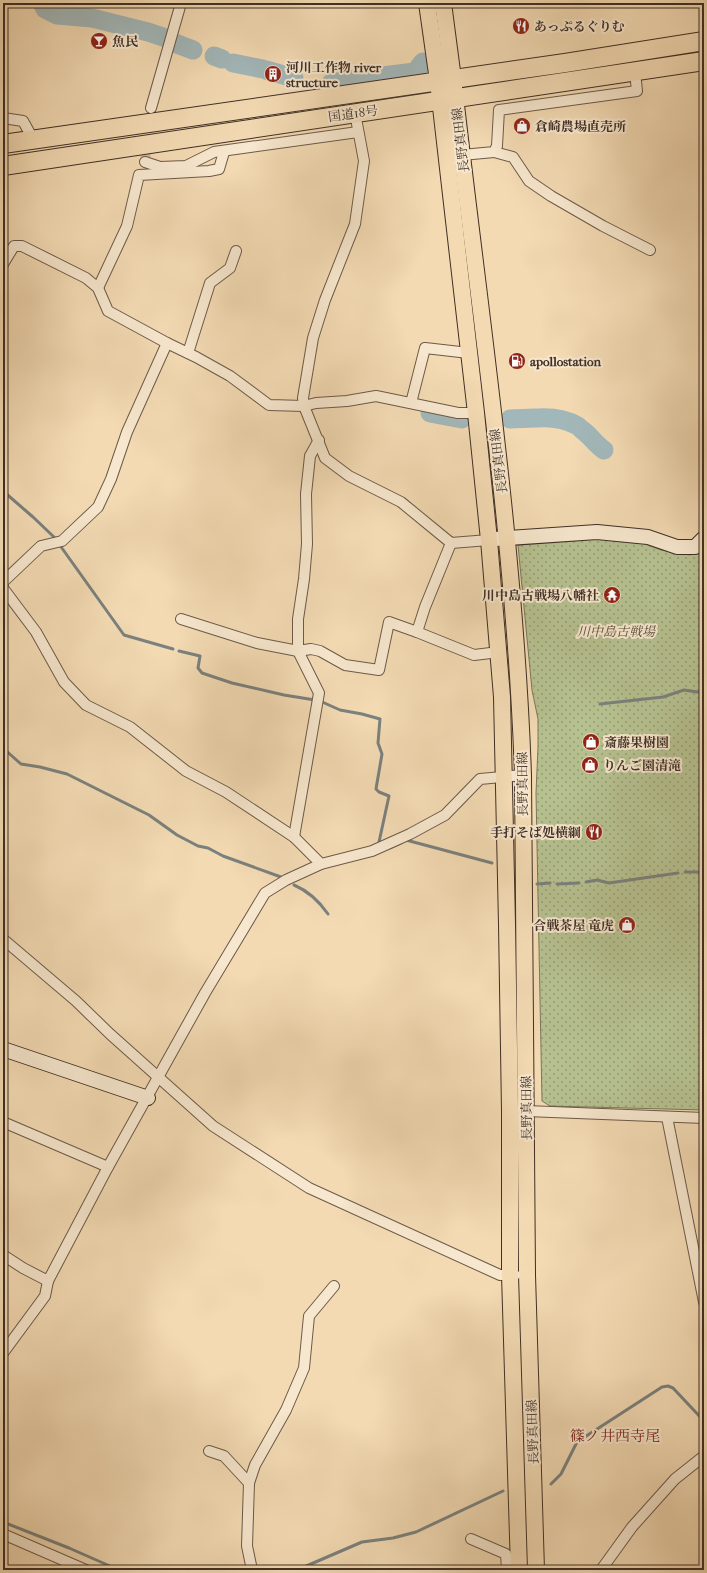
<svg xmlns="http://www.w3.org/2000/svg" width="707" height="1573" viewBox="0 0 707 1573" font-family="'IM FELL French Canon','Noto Serif JP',serif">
	<defs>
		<pattern id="park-dots" width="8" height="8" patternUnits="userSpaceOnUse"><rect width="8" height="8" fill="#b6c190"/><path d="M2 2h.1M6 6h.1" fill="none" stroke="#959d75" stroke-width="1.8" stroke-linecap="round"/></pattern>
	</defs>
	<rect width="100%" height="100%" fill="#f3dab3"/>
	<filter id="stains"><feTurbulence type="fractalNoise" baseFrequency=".005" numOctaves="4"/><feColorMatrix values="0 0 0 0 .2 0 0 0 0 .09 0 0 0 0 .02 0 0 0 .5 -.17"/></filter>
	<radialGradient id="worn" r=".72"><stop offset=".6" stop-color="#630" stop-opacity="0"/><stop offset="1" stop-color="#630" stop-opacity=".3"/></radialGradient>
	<polygon fill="url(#park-dots)" stroke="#7a785a" points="606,537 635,540 661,550 690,555 704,546 704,1110 550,1106 542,1101 536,793 538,747 538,719 532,690 518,545"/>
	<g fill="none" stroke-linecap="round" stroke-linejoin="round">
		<g stroke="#7a817e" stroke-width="3">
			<polyline points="3,491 33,517 55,538"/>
			<polyline points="59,544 124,635 173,649"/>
			<polyline points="179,651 200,656 198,668 202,673 232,683 284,695 315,700"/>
			<polyline points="320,701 340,710 362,714 380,719 378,743 382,754 376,789 379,792 389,796 379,842"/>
			<polyline points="600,704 663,697 684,690 704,693"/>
			<polyline points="3,748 21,764 40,767 67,774 149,815 177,835 198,846 208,848 223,856 281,877"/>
			<polyline points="406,840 492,863"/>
			<polyline points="390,848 401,843"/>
			<polyline points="685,872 701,872"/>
			<polyline points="586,882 597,880 609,883 678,873"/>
			<polyline points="537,884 550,883"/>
			<polyline points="557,884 579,883"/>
			<path d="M294 885C308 891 319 901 328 914"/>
			<polyline points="551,1484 561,1474 577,1442 662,1387 668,1386 673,1388 704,1421"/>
			<polyline points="3,1522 69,1548 119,1570"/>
			<polyline points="297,1570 362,1542 393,1538 416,1532 503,1491"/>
		</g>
		<g stroke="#a2b7b9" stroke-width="19">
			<polyline points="42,3 45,9 57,15 92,18 148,32 163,37"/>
			<polyline points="172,42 193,50"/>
			<polyline points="214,56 222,59"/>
			<polyline points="233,63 263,69"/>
			<polyline points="266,70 294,78"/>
			<polyline points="366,78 415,72 423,62"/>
			<polyline points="331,83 357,79"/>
			<polyline points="430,413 462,419"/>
			<path d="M538 418C553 417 565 419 578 426"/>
			<polyline points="510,419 535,418"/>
			<path d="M581 429C590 435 595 444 604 450"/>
		</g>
		<polyline stroke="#cfb897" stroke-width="10" stroke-dasharray="10 5" stroke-linecap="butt" points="145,162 149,118"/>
		<g stroke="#6c5a48" stroke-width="12">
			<g id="street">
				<polyline points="151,108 181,3"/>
				<polyline points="355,113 364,161 355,224 325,300 313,338 303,398 304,406 325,458 349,476 401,502 451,543 489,540"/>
				<polyline points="3,118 23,121 33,139"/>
				<polyline points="494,152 513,157 529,181 551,196 603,226 650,250"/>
				<polyline points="462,155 494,152 497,146 499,110 637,91 635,72"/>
				<polyline points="145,162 160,167 186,166 214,152 358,132"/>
				<polyline points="3,264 14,246 22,246 86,278 98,288 108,311 167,343 196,357 230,376 269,405 304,406 316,403 347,401 376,396 458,413 476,413"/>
				<polyline points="98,288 127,226 139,175 209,171 219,169 224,152"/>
				<polyline points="188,353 210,283 230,268 236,251"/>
				<polyline points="411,403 425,348 469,353"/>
				<polyline points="3,582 41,546 62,541 98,507 111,479 127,432 167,343"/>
				<polyline points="3,588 36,632 64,682 86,705 130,727 186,771 226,792 294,837 321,864"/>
				<polyline points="181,619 257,643 298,651 311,649 320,651 345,665 379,670 389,622 417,632 474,655 499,652"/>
				<polyline points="417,632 425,607 451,543"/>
				<polyline points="294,837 319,693 298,651 298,619 304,579 307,544 306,494 310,456 319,440"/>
				<polyline points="3,939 76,1001 110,1034 213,1126 309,1188 500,1275 515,1275"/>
				<polyline points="526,1111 704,1118"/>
				<polyline points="667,1117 704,1302"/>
				<polyline points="3,1122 108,1167"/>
				<polyline points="3,1255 23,1268 48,1281 108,1167 205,993 265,893 286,880 321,864 372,851 410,834 445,815 480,779 523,775"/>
				<polyline points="3,1353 45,1296 48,1281"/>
				<polyline points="209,1451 224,1456 249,1483"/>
				<polyline points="3,1534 86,1570"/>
				<polyline points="471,1539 506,1554 507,1570"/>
				<polyline points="252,1570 247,1546 249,1483 255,1465 286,1410 304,1368 309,1316 334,1286"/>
				<polyline points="601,1570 632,1527 675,1479 704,1456"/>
			</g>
		</g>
		<g stroke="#3f2f25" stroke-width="16">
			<g id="secondary">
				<polyline points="495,539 597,532 648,537 677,547 695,547 704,538"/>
				<polyline points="3,1049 148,1098"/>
			</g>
		</g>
		<g stroke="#3f2f25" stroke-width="18">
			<g id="primary">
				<polyline points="427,3 438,81 476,413 489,540 502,697 507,924 510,1111 510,1275 519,1570"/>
				<path d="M443 3 453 79C479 310 515 542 523 775L527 1275 536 1570"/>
			</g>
		</g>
		<g stroke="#3f2f25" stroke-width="20">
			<g id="highway">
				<polyline points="3,144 565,63 704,41"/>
				<polyline points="3,166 704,61"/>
			</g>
		</g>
		<use href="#street" stroke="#f7e7ce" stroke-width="10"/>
		<use href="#secondary" stroke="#f7e7ce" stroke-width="14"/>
		<use href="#primary" stroke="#f3dab3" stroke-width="16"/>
		<use href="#highway" stroke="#f3dab3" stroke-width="18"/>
	</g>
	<defs>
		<g id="restaurant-disc" transform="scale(0.9)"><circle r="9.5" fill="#8f2418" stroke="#f7e7ce"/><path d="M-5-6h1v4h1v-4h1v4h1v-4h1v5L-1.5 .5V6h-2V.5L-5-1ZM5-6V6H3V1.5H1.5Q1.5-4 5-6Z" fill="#fff"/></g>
		<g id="bar-disc" transform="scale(0.9)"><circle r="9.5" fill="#8f2418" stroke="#f7e7ce"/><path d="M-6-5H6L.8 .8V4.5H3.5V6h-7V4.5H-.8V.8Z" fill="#fff"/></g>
		<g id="building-disc" transform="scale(0.9)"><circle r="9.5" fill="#8f2418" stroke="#f7e7ce"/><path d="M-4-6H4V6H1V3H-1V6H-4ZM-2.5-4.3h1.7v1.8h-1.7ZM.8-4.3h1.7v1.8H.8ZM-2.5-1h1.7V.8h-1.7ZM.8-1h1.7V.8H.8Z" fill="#fff"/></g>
		<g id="shop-disc" transform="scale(0.9)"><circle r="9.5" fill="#8f2418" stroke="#f7e7ce"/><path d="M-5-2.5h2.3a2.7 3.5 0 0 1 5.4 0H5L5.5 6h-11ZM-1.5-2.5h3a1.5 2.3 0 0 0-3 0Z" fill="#fff"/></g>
		<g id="fuel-disc" transform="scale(0.9)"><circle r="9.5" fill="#8f2418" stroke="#f7e7ce"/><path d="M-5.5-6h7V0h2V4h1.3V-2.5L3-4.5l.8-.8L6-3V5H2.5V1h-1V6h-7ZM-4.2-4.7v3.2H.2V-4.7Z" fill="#fff"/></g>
		<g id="temple-disc" transform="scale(0.9)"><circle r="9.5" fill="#8f2418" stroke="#f7e7ce"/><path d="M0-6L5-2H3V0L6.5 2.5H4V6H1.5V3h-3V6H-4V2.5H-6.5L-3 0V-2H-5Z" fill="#fff"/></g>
	</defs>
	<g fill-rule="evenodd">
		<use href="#restaurant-disc" x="521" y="26"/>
		<use href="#bar-disc" x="99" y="41"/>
		<use href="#building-disc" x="273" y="74"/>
		<use href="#shop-disc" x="522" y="126"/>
		<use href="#fuel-disc" x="517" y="361"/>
		<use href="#temple-disc" x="612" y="595"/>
		<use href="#shop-disc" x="591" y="742"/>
		<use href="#shop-disc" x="590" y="765"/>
		<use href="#restaurant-disc" x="594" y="832"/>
		<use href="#shop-disc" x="627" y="925"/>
	</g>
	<g text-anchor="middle" stroke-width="4" stroke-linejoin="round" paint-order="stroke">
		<g font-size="13" font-weight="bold" fill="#3f2f25" stroke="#f7e7ce" text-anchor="start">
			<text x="534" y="31">あっぷるぐりむ</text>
			<text x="112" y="46">魚民</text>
			<text x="286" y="72">河川工作物 river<tspan x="286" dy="15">structure</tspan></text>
			<text x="535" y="131">倉崎農場直売所</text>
			<text x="530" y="366">apollostation</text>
			<text x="599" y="600" text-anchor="end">川中島古戦場八幡社</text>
			<text x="604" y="747">斎藤果樹園</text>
			<text x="603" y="770">りんご園清滝</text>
			<text x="581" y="837" text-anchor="end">手打そば処横綱</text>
			<text x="614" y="930" text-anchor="end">合戦茶屋 竜虎</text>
		</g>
		<g font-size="13" fill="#3f2f25" stroke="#f7e7ce">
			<text transform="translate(353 113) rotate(-8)" y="5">国道18号</text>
			<text transform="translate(460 140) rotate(-97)" y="5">長野真田線</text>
			<text transform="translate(498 461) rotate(-97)" y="5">長野真田線</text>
			<text transform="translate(522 784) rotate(-91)" y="5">長野真田線</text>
			<text transform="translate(526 1108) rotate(-91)" y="5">長野真田線</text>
			<text transform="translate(532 1432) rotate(-92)" y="5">長野真田線</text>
		</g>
		<g font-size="13" font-style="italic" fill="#574c3a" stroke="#f7e7ce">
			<text x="616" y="636">川中島古戦場</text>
		</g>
		<g font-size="15" fill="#7a1f14" stroke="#f7e7ce">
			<text x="615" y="1441">篠ノ井西寺尾</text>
		</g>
	</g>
	<rect width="707" height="1573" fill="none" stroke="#f3dab3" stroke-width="16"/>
	<rect x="4" y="4" width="699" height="1565" fill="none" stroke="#3f2f25" stroke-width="2"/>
	<rect x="8" y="8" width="691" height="1557" fill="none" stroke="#3f2f25"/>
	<rect width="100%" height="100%" filter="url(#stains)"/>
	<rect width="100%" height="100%" fill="url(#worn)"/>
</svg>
